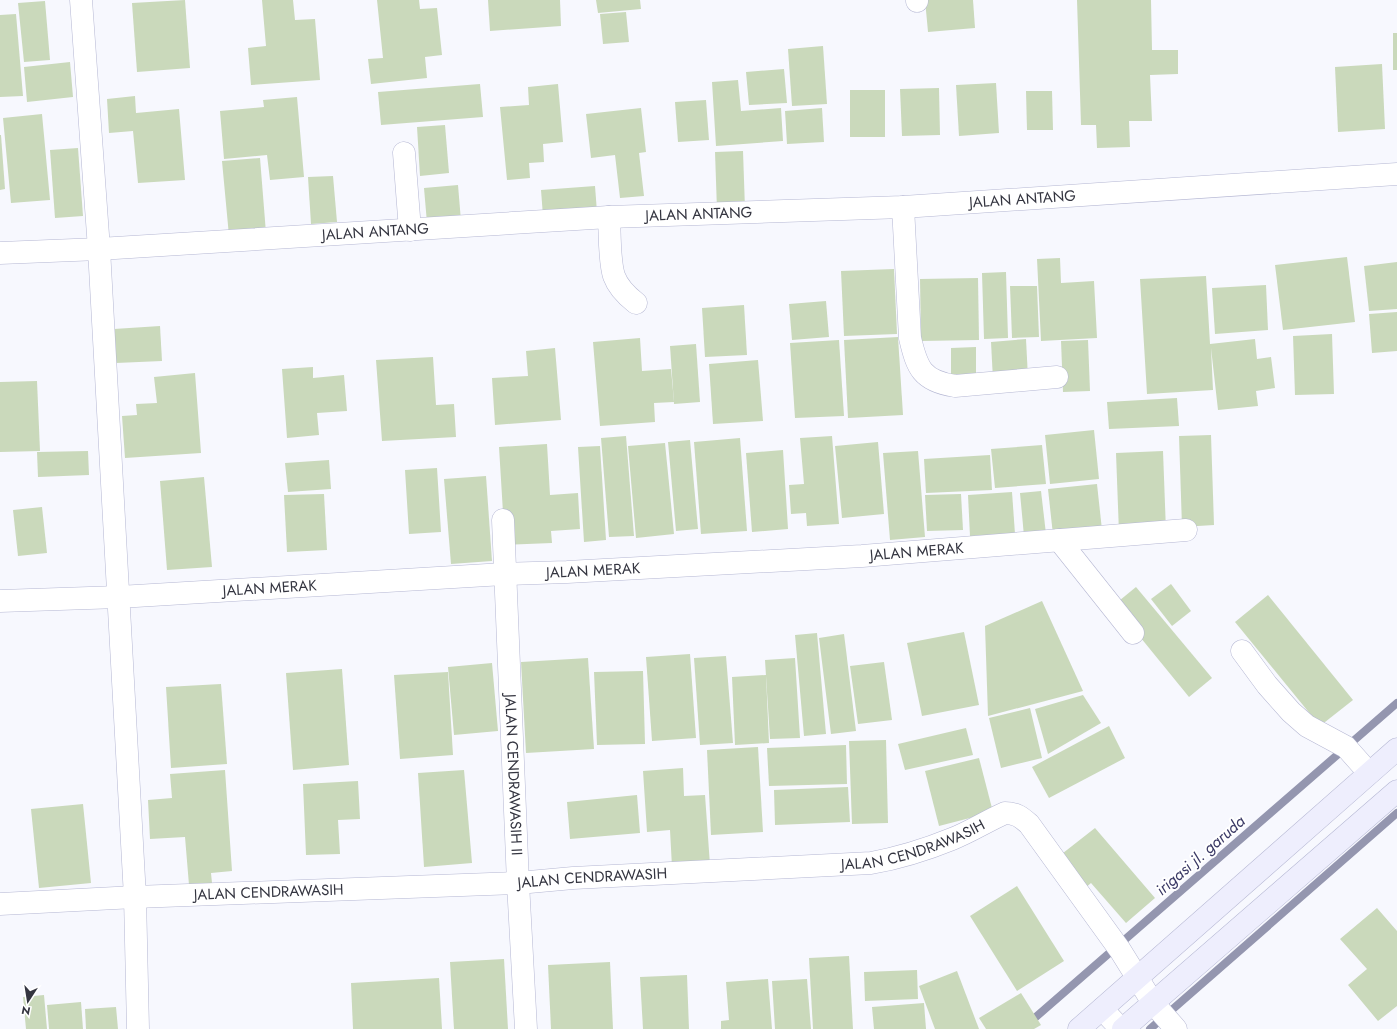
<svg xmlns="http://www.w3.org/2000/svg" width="1397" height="1029" viewBox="0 0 1397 1029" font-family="Jost,sans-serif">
	<rect width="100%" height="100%" fill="#f7f8fe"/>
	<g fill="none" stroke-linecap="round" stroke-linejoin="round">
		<g stroke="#9496af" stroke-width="8">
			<polyline points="1022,1029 1397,703"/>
			<polyline points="1150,1029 1397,813"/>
		</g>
	</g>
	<g fill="#cad9bb">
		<polygon points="185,0 190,68 137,72 132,3"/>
		<polygon points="262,0 293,0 295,20 315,19 320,80 251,85 248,48 266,46"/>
		<polygon points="377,0 419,0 420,9 437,8 442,55 425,57 427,78 371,84 368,59 383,58"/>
		<polygon points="488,0 560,0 561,26 490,31"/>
		<polygon points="596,0 640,0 641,9 598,13"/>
		<polygon points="925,0 973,0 975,28 928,32"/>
		<polygon points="1077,0 1151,0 1152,50 1178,50 1178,74 1150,75 1152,121 1129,121 1130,147 1097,148 1096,125 1081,125"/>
		<polygon points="45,1 50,60 24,62 18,3"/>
		<polygon points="626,12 629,42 603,44 600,14"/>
		<polygon points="16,14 23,96 0,97 0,15"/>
		<rect x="1393" y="33" width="4" height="37"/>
		<polygon points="823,46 827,104 792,106 788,49"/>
		<polygon points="70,62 73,97 27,102 24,67"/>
		<polygon points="1382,64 1385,129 1338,132 1335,67"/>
		<polygon points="784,69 787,103 749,105 746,72"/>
		<polygon points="738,80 741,111 781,108 783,141 716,146 712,82"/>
		<polygon points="996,83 999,133 959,136 956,85"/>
		<polygon points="480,84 483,117 381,125 378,92"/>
		<polygon points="558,84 563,142 543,144 544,162 529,163 530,178 507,180 500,107 529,105 528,87"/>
		<polygon points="939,88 940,135 902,136 900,89"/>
		<rect x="850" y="90" width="35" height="47"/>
		<polygon points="1026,91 1052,91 1053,130 1027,130"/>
		<polygon points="135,96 136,113 179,109 185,180 138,183 133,131 109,133 107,99"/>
		<polygon points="297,97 304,177 270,180 267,155 224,159 220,111 264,107 263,100"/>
		<polygon points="706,100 709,140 678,142 675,102"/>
		<polygon points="641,108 646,152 639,153 644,196 620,198 615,155 591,158 586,114"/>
		<polygon points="822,108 824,142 787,144 785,111"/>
		<polygon points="42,114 50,200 11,203 3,118"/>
		<polygon points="445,125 449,173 420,176 417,127"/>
		<polygon points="0,135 1,135 5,189 0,190"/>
		<polygon points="78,148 83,216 55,218 50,150"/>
		<polygon points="743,151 745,209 717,210 715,152"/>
		<polygon points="260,158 266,233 229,236 222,161"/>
		<polygon points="333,176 337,222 311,224 308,177"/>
		<polygon points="458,185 461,221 427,223 424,188"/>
		<polygon points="595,186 597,212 543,216 541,190"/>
		<polygon points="1347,257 1355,322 1283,330 1275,265"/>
		<polygon points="1060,258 1061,283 1094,281 1097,338 1041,341 1037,259"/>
		<polygon points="1397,262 1397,309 1369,311 1364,266"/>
		<polygon points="894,269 897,334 844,336 841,271"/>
		<polygon points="1006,272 1008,338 984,339 982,273"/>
		<polygon points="1206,276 1210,344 1255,339 1257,359 1271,357 1275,388 1256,391 1258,406 1218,410 1211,348 1213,390 1147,394 1140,279"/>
		<polygon points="978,278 979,340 921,341 920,279"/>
		<polygon points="1266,285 1268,330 1215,334 1212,288"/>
		<polygon points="1010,286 1037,286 1039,337 1012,338"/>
		<polygon points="826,301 829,337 792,340 789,304"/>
		<polygon points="744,305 747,355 705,357 702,308"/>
		<polygon points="1397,312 1397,351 1372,353 1369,314"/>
		<polygon points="160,326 162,361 116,363 114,329"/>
		<polygon points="1332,334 1334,394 1295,395 1293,336"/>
		<polygon points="898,337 903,415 848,418 844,340"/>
		<polygon points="640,338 642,371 671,369 674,402 654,403 655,422 600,426 593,342"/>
		<polygon points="1026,339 1028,378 993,380 991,342"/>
		<polygon points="839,340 844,416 795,418 790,343"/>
		<polygon points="1088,340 1090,391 1063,392 1061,341"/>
		<polygon points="696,344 700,402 674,404 670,346"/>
		<polygon points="976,347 976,376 951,376 951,348"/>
		<polygon points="555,348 561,420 495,425 492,378 528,376 526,351"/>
		<polygon points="433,357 436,405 454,404 456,437 382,441 376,360"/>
		<polygon points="758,360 763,421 713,424 709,364"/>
		<polygon points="313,367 313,378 344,375 347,411 317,413 319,435 287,438 282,369"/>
		<polygon points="195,373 201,453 125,458 122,416 137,415 136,404 157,403 154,377"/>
		<polygon points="37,381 40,451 0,452 0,382"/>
		<polygon points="1177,398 1179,426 1109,429 1107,402"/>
		<polygon points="1094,430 1099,479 1050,484 1045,435"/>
		<polygon points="1211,435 1214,525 1182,527 1179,436"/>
		<polygon points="626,436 634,536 609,537 601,438"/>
		<polygon points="832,436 839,524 807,526 806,513 791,514 789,485 804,484 800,438"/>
		<polygon points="740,438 747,531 701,534 694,442"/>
		<polygon points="690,440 698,529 676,531 668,442"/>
		<polygon points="878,442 884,514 842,518 835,446"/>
		<polygon points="665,443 674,534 636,538 628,446"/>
		<polygon points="547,444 550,495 578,493 580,529 551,531 552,543 505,545 499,447"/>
		<polygon points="1042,445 1046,484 995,488 991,449"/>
		<polygon points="600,446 606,540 584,542 578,447"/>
		<polygon points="783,450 788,529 752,532 746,453"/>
		<polygon points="88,451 89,475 38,477 37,452"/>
		<polygon points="918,451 925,537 890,540 883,453"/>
		<polygon points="1163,451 1166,531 1119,533 1116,453"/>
		<polygon points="990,455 992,490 926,493 924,459"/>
		<polygon points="329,460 331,489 288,492 285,463"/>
		<polygon points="437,468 441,532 409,534 405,470"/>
		<polygon points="486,476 492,561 451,564 444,479"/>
		<polygon points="204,477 212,567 167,570 160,481"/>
		<polygon points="1097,484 1102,530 1053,535 1048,489"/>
		<polygon points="1041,491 1046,534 1024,536 1020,493"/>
		<polygon points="1012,492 1015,534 970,536 968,495"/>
		<polygon points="324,494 327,550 287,552 284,495"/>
		<polygon points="961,494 963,530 927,531 925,495"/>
		<polygon points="42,507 47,553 18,556 13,510"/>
		<polygon points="1171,584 1191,611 1172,626 1151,599"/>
		<polygon points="1136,587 1212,678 1189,697 1114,605"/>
		<polygon points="1268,595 1353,700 1320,726 1235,622"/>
		<polygon points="1042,601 1083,691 988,716 985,626"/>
		<polygon points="964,632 979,705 922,716 907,643"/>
		<polygon points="817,633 826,734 804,736 795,635"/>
		<polygon points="844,634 856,731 831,734 819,638"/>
		<polygon points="690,654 696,738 652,741 646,657"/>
		<polygon points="726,656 733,743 700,745 694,658"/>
		<polygon points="588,658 594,749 526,753 521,662"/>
		<polygon points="795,658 800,738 770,739 765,660"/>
		<polygon points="884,662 892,720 858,724 850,666"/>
		<polygon points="492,663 498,731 454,735 448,667"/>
		<polygon points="342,669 349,765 293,770 286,673"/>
		<polygon points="643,671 645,744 597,745 594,672"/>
		<polygon points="448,672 453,755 400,759 394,675"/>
		<polygon points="766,675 769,743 735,745 732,677"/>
		<polygon points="221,684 227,764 171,768 166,687"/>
		<polygon points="1083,695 1101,723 1048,754 1035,709"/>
		<polygon points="1030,708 1042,758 1001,768 989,718"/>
		<polygon points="1109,726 1125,758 1049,798 1032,767"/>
		<polygon points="966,728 973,755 905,770 898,744"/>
		<polygon points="886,740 888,823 852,824 849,741"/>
		<polygon points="846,745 847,784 769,786 767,748"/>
		<polygon points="758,747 763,832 711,835 707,750"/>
		<polygon points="979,758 993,812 939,826 925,771"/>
		<polygon points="683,768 684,796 705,795 710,865 672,867 670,830 647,832 643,771"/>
		<polygon points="225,770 232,871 211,873 212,883 189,885 185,837 150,839 148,800 172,798 170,774"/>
		<polygon points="464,770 472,863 424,867 418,773"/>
		<polygon points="358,781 360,819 338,820 340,854 306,855 303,784"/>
		<polygon points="848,787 850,822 775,825 774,790"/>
		<polygon points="637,795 640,833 570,839 567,802"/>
		<polygon points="83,804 91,883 39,888 31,809"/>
		<polygon points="1095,828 1155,898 1126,923 1091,883 1084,889 1058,857"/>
		<polygon points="1017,886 1064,961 1017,991 970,916"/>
		<polygon points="1377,908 1397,931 1397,1006 1378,1021 1348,985 1367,969 1340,939"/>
		<polygon points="849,956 853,1029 813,1029 809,958"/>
		<polygon points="504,959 508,1029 454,1029 450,962"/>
		<polygon points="610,962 613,1029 551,1029 548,965"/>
		<polygon points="917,970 918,999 865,1001 864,972"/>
		<polygon points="957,971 979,1029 935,1029 919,986"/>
		<polygon points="687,975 689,1029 643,1029 640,977"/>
		<polygon points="439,978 442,1029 353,1029 351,983"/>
		<polygon points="768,979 772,1029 721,1029 721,1021 729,1020 726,982"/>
		<polygon points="807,979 811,1029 775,1029 772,981"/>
		<polygon points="1021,993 1041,1025 1034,1029 986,1029 979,1018"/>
		<polygon points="44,995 47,1029 26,1029 23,997"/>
		<polygon points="81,1002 83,1029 49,1029 47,1005"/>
		<polygon points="924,1003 926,1029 874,1029 872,1007"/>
		<polygon points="116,1007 118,1029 86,1029 85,1009"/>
	</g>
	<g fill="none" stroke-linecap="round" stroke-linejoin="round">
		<g stroke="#b5b7d3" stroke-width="23">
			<g id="street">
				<polyline points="81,0 99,249 135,897 138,1029"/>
				<polyline points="917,1 917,0"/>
				<polyline points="404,153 410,230"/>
				<path d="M903 207 910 338C917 368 922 381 955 386L1057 377"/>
				<path d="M609 217C610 234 609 260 614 276 618 287 627 296 636 303"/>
				<path id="s1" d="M0 253 99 249 609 217 903 207 1397 174"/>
				<path id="s2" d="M503 520 518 883 526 1029"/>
				<polyline points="1059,540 1133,633"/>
				<path id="s3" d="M0 601 119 597 504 574 567 572 862 556 1186 530"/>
				<polyline points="1242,651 1267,685 1291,712 1307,726 1346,747 1369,773"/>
				<path id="s4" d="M0 904 135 897 518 883 573 878 871 863C899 858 925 850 952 839 970 832 987 821 1005 813 1016 813 1021 817 1029 824L1120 950 1153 1003 1176 1029"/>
				<polyline points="1102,1009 1121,1029"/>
			</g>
		</g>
		<g stroke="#b5b7d3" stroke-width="23">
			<g id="secondary">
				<polyline points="1079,1029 1397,749"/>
				<polyline points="1123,1029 1397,791"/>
			</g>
		</g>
		<use href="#street" stroke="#fff" stroke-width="22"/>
		<use href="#secondary" stroke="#eeeefd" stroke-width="22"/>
	</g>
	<g text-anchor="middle" stroke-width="4" stroke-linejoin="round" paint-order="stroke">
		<g font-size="15" fill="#343540" stroke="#fff">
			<text dy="5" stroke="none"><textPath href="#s1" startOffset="1024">JALAN ANTANG</textPath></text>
			<text dy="5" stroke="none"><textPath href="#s1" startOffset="700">JALAN ANTANG</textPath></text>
			<text dy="5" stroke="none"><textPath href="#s1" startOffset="376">JALAN ANTANG</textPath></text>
			<text dy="5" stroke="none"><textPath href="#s3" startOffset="918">JALAN MERAK</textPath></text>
			<text dy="5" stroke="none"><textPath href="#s3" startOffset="594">JALAN MERAK</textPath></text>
			<text dy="5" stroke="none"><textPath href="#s3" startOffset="270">JALAN MERAK</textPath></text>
			<text dy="5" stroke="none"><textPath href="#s2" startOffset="255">JALAN CENDRAWASIH II</textPath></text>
			<text dy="5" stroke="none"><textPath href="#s4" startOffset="917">JALAN CENDRAWASIH</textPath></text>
			<text dy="5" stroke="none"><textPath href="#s4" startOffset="593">JALAN CENDRAWASIH</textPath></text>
			<text dy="5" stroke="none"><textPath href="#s4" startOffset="269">JALAN CENDRAWASIH</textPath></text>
		</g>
		<g font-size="16" font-style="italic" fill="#393864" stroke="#fff">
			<text transform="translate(1200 855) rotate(-41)" y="6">irigasi jl. garuda</text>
		</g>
	</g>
	<g transform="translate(28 1001) rotate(192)" stroke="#ffffff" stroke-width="3" paint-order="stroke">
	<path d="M0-3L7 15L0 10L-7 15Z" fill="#343540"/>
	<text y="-6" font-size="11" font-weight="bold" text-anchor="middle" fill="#343540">N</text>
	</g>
</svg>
